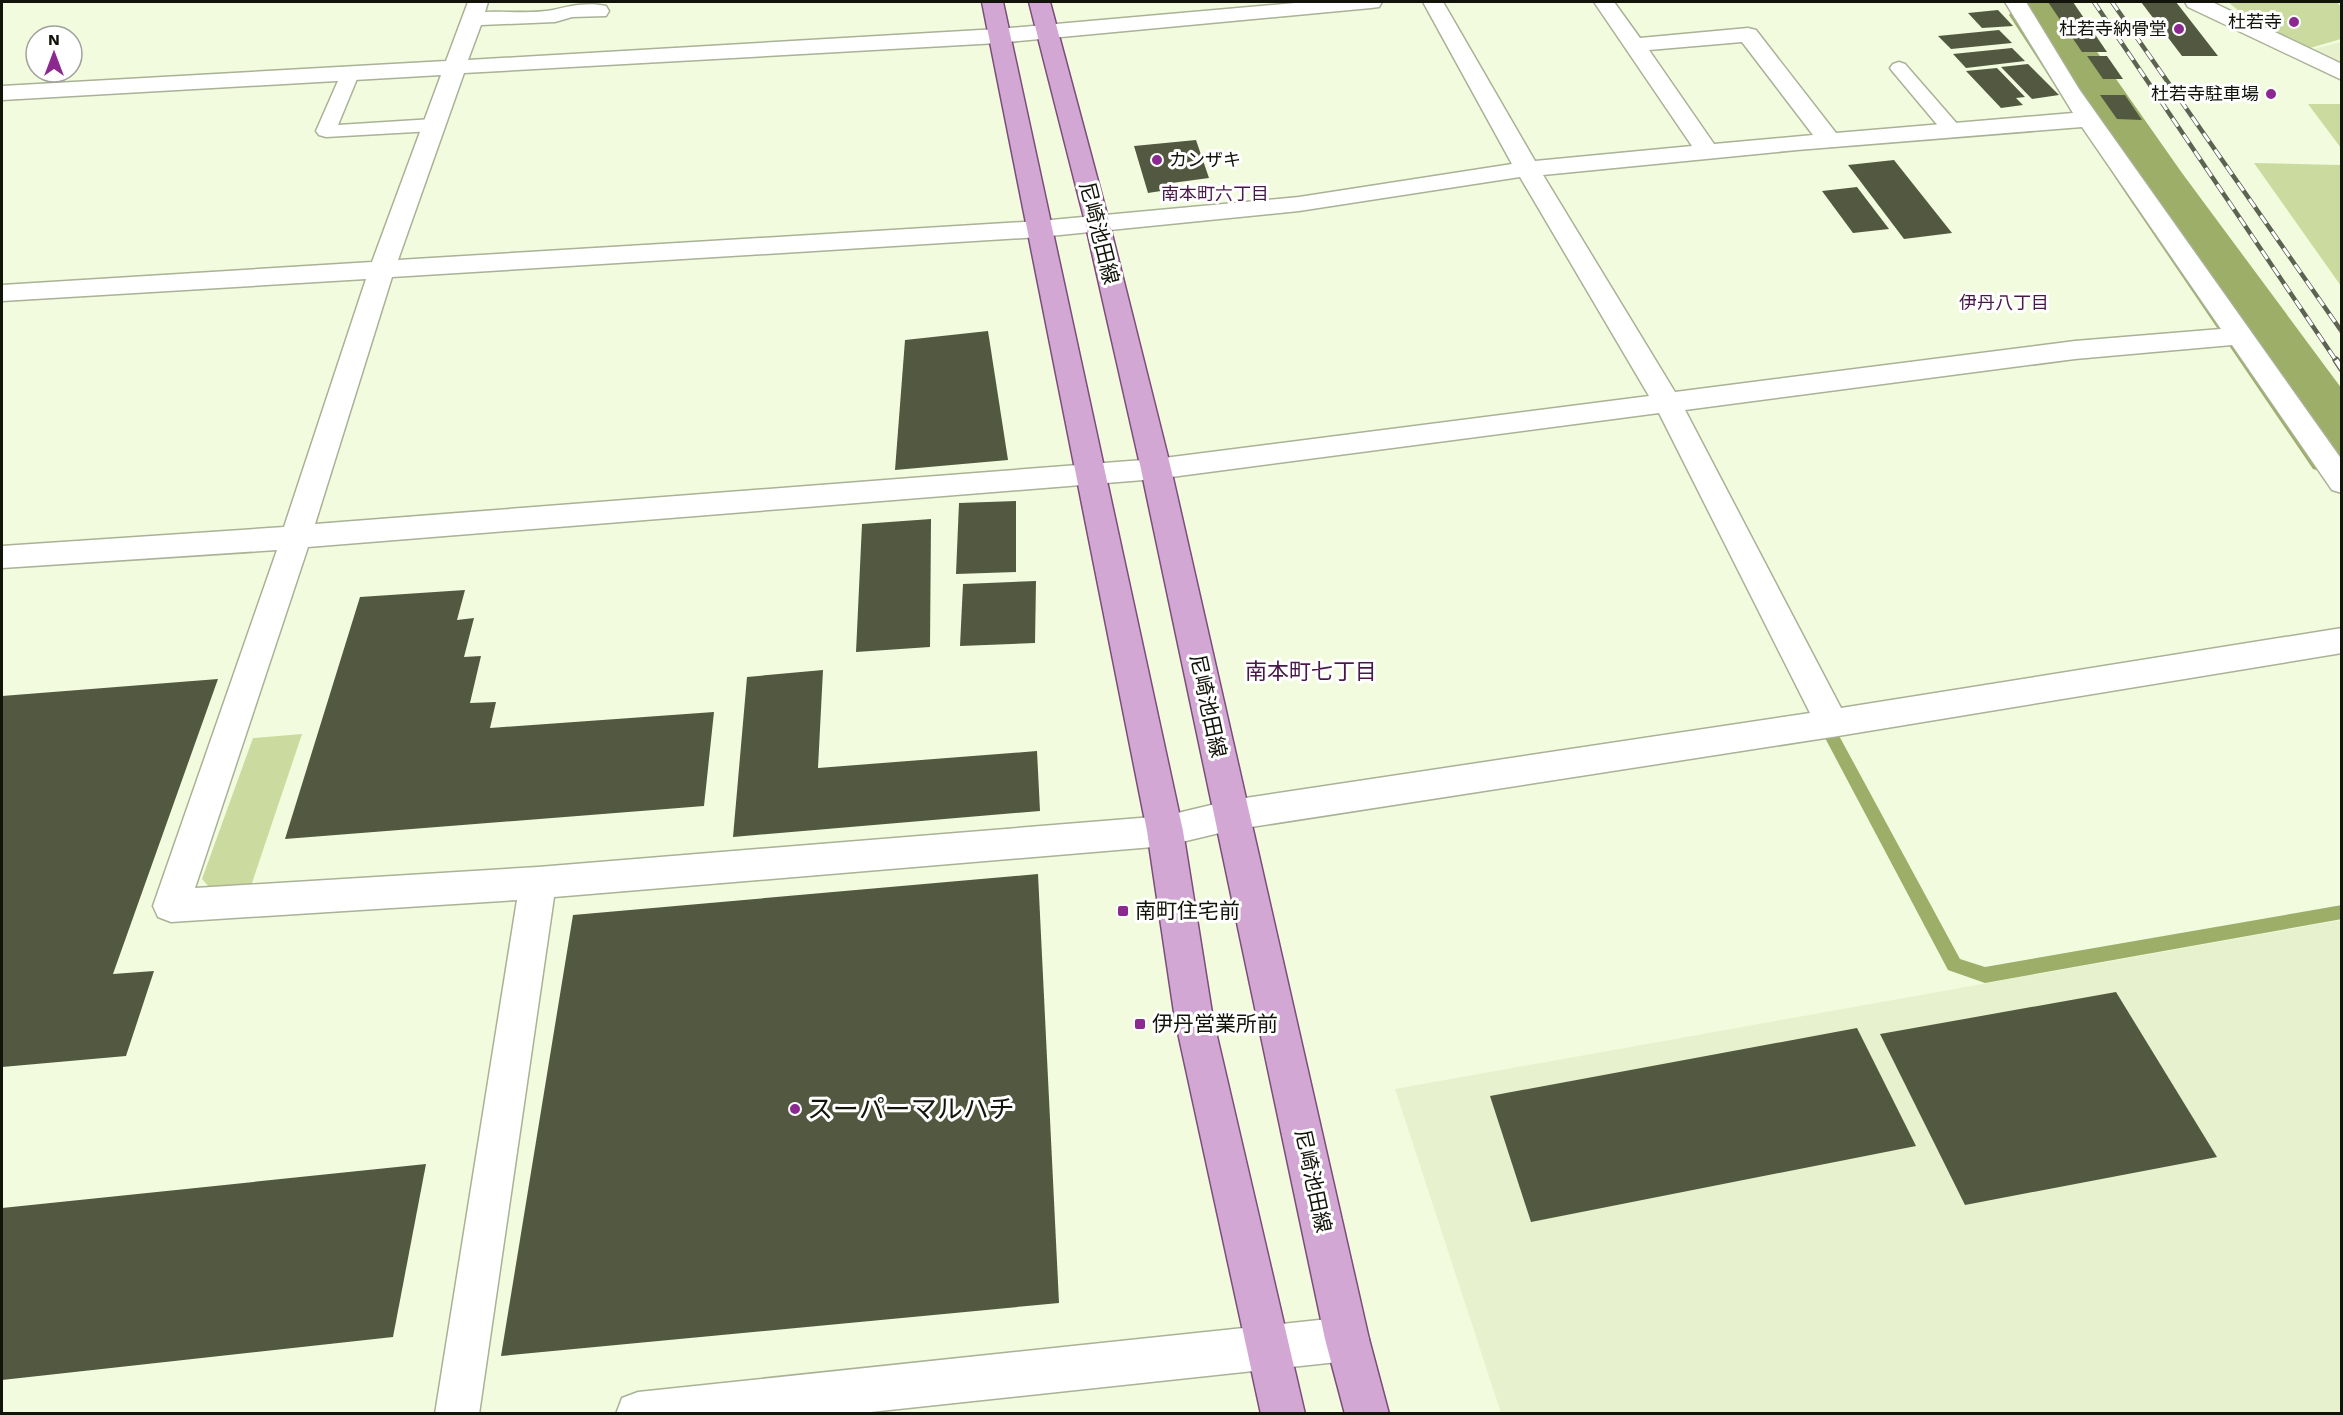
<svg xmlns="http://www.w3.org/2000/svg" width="2343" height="1415" viewBox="0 0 2343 1415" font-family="'Work Sans','Noto Sans JP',sans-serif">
	<rect width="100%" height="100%" fill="#f3fbde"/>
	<g fill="#e7f1cd">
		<polygon points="2341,42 2341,67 2306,51"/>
		<polygon points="2341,920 2341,1413 1501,1413 1395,1089"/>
	</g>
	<g fill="#cbdba0">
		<polygon points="2228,2 2337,2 2341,7 2341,39 2310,48 2244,15"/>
		<polygon points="2308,104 2341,104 2341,148"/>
		<polygon points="2254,163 2341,165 2341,286"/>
		<polygon points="302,734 251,886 210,888 202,879 253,738"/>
	</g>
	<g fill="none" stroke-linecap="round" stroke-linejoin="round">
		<polygon fill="#9dae69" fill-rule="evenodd" points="1832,730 1837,732 1960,959 1985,967 2342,905 2342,919 1985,983 1948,970 1824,736 1827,732"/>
		<polygon fill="#9dae69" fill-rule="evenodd" points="2018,2 2062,2 2182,173 2342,389 2342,478 2313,469 2122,188 2009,15"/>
	</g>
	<g fill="#535941">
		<polygon points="2048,2 2073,2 2107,52 2082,52"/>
		<polygon points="2141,2 2176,2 2218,56 2182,56"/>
		<polygon points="1998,10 2013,26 1982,28 1968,13"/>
		<polygon points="1999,30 2012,43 1951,49 1938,36"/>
		<polygon points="2012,48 2025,61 1966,68 1953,54"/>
		<polygon points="2087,56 2107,56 2123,79 2103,79"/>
		<polygon points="2028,64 2059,95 2032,99 2001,67"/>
		<polygon points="1997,68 2025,97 2016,98 2023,105 2001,108 1966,71"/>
		<polygon points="2100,95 2125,95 2142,120 2117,119"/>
		<polygon points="1196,140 1209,178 1172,183 1174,189 1148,193 1134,146"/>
		<polygon points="1894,160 1952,233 1904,239 1848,165"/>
		<polygon points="1857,187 1889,229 1853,233 1822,191"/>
		<polygon points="988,331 1008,460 895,470 905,340"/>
		<polygon points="1016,501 1016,572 956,574 959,503"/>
		<polygon points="931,519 930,647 856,652 862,524"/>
		<polygon points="1036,581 1035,643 960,646 963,584"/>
		<polygon points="465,590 457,620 474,618 464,657 481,656 470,703 496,702 490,728 714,712 704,806 285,839 360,597"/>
		<polygon points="823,670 818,768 1037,751 1040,811 733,837 747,677"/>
		<polygon points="218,679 113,974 154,971 126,1056 2,1067 2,696"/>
		<polygon points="1038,874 1059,1303 501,1356 573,915"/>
		<polygon points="2116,992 2217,1157 1965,1205 1880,1034"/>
		<polygon points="1857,1028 1916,1146 1531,1222 1490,1096"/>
		<polygon points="426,1164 393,1337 2,1380 2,1208"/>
	</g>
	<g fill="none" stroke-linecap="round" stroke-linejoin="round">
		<g stroke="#a9b196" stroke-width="3">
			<g id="lane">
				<polygon points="1899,62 1905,64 1959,126 1962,130 1959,134 1945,134 1893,72 1890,68 1893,64"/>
				<polygon points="350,68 357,70 359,74 338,125 433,119 440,121 443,125 440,129 433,131 326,137 319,135 316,131 341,74 343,70"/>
			</g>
		</g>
		<g stroke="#a9b196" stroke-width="3">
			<g id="street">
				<path d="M468 2H488L485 12C507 11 532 14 553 10 571 6 587 2 606 6L609 11 606 16 572 17 555 22 481 25 468 60 998 29 1306 2H1382L1379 7 1371 8 998 43 464 73 398 260 1040 221 1299 197 1512 164 1423 2H1443L1535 161 1692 146 1594 2H1614L1640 38 1748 28 1756 30 1836 133 2073 113 2005 2H2026L2079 89 2342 460V493L2332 490 2232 345 2075 359 1685 410 1841 708 2342 628V653L1832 737 1232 830 1165 846 554 897 479 1414H435L517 900 171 922 158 917 153 906 277 550 2 568V546L284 527 366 279 2 301V285L372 262 441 75 2 100V86L446 61ZM1742 42 1813 135 1714 144 1649 50ZM2082 127 2221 329 2075 341 1675 392 1543 175 1797 150ZM1520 177 1649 396 1156 459 315 524 392 277 1040 237 1299 211ZM1659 413 1810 713 1232 800 1165 816 538 867 195 888 308 547 1156 479Z"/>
				<polygon points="2185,2 2212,2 2342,64 2342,80 2188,7"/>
				<polygon points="1347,1317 1362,1324 1369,1339 1362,1354 1347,1361 852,1414 616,1414 622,1398 638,1392"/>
			</g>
		</g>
		<g stroke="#7b4e79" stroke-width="3">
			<g id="primary">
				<polygon points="982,2 1003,2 1183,831 1213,1019 1305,1414 1261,1414 1175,1019 1147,831"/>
				<polygon points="1029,2 1050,2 1109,222 1171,469 1369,1339 1389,1414 1345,1414 1325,1339 1141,469 1085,222"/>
			</g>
		</g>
		<use href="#lane" fill="#fff" fill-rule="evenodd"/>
		<use href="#street" fill="#fff" fill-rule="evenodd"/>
		<use href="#primary" fill="#d2a7d3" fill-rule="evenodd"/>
		<g stroke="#5e6252" stroke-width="4.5">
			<g id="rail-far1">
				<polyline points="2094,2 2337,362"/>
				<polyline points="2112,2 2342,332"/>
			</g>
		</g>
		<g stroke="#5e6252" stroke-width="7">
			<polyline id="rail" points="2336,360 2342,369"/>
		</g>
		<use href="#rail-far1" stroke="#fff" stroke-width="3" stroke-dasharray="10" stroke-linecap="butt"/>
		<use href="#rail" stroke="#fff" stroke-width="4.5" stroke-dasharray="13" stroke-linecap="butt"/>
	</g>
	<g fill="#8c2990" stroke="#fff" stroke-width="2">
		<circle cx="2294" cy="22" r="6"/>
		<circle cx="2179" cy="29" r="6"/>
		<circle cx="2271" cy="94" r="6"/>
		<circle cx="1157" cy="160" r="6"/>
		<rect x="1117" y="905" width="12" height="12" rx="3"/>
		<rect x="1134" y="1018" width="12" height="12" rx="3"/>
		<circle cx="795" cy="1109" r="6"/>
	</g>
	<g text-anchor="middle" stroke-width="6" stroke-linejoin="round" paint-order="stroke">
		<g font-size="18" fill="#12140a" stroke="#fff" text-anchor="end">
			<text x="2282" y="28">杜若寺</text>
			<text x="2167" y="35">杜若寺納骨堂</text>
			<text x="2259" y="100">杜若寺駐車場</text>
			<text x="1169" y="166" text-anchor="start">カンザキ</text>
		</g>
		<g font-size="18" fill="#481849" stroke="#fff">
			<text x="1215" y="200">南本町六丁目</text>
			<text x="2004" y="309">伊丹八丁目</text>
		</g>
		<g font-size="21" fill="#12140a" stroke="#fff">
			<text transform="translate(1099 233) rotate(76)" y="7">尼崎池田線</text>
			<text transform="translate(1208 706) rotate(78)" y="7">尼崎池田線</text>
			<text transform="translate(1313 1181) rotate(78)" y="7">尼崎池田線</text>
		</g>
		<g font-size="21" fill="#12140a" stroke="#fff" text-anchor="start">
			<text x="1135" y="918">南町住宅前</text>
			<text x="1152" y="1031">伊丹営業所前</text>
		</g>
		<g font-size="22" fill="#481849" stroke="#fff">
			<text x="1311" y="679">南本町七丁目</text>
		</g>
		<g font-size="26" fill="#12140a" stroke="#fff" text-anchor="start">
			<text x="807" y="1118">スーパーマルハチ</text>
		</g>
	</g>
	<rect width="2343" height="1415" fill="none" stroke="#12140a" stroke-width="6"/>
	<g transform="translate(54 54)"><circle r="28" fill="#ffffff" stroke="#a0a19d" stroke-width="1.5"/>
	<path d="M0-4.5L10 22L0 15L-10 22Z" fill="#8c2990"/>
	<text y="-9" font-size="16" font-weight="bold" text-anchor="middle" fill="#12140a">N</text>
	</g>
</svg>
